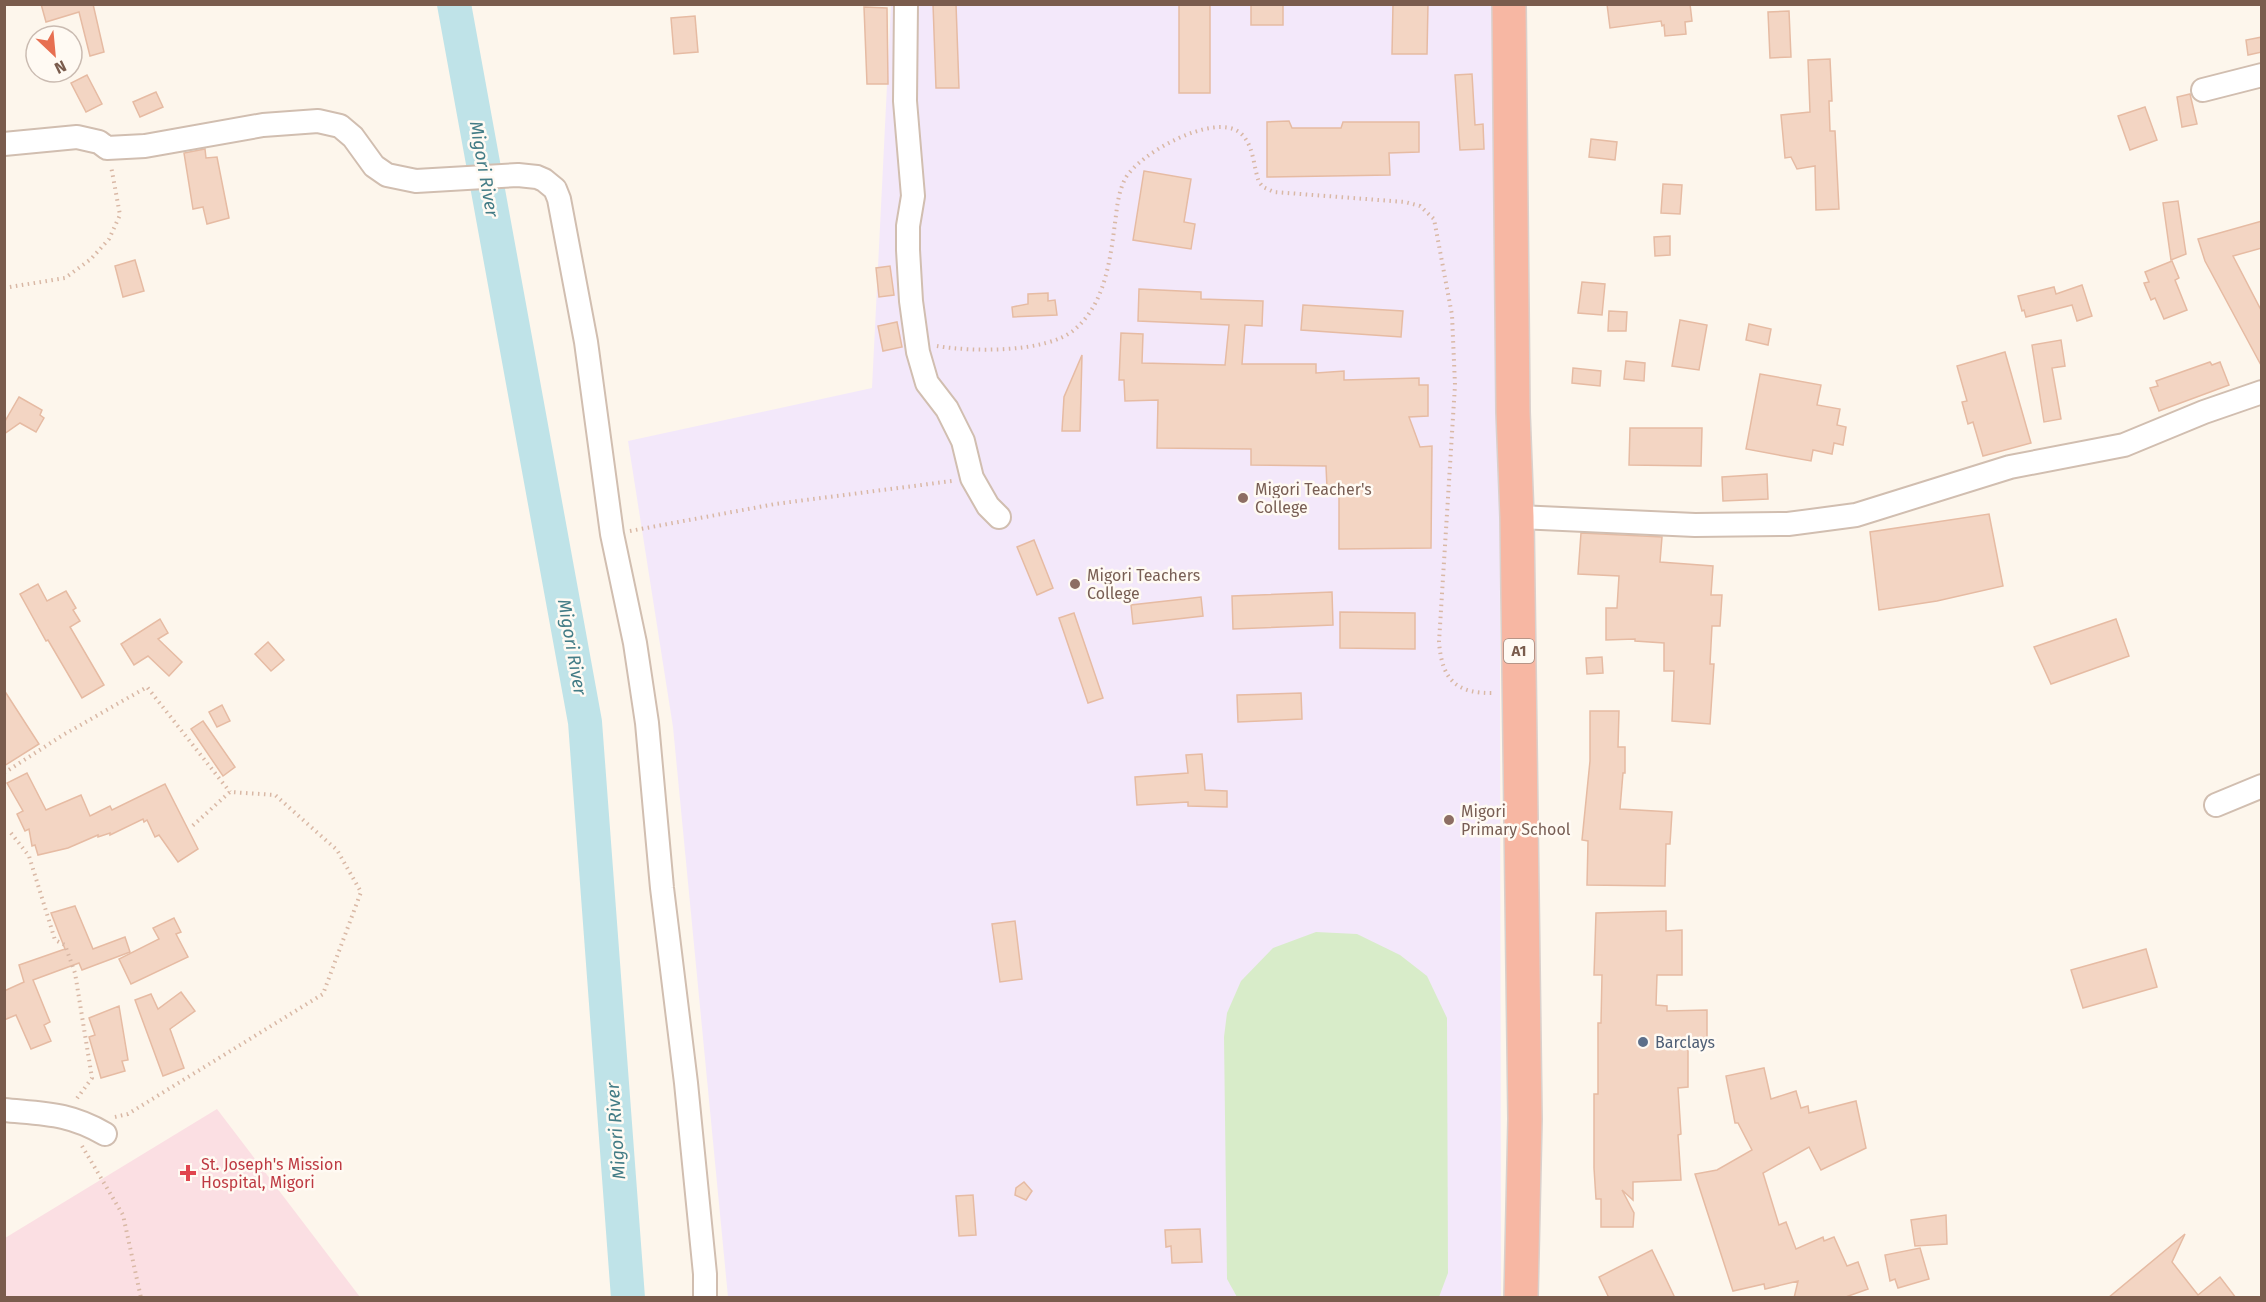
<svg xmlns="http://www.w3.org/2000/svg" width="2266" height="1302" viewBox="0 0 2266 1302" font-family="'Fira Sans',sans-serif">
	<rect width="100%" height="100%" fill="#fdf6ec"/>
	<polygon fill="#f3e8fa" points="891,5 1499,5 1501,1297 728,1297 673,727 628,441 872,388"/>
	<polygon fill="#fbdfe3" points="217,1109 360,1297 5,1297 5,1238"/>
	<polygon fill="#d8ecc9" points="1316,932 1357,934 1400,955 1427,976 1447,1018 1448,1273 1439,1297 1237,1297 1227,1279 1224,1037 1227,1013 1241,981 1273,948"/>
	<g fill="none" stroke-linecap="round" stroke-linejoin="round">
		<polyline stroke="#bfe3e8" stroke-width="34" points="454,4 585,722 628,1298"/>
	</g>
	<g fill="#f3d5c3" stroke="#e6bba3" stroke-width="1.5">
		<polygon points="41,4 93,4 104,52 90,56 79,12 46,22"/>
		<polygon points="933,4 956,4 959,88 936,88"/>
		<rect x="1179" y="4" width="31" height="89"/>
		<rect x="1251" y="4" width="32" height="21"/>
		<polygon points="1393,4 1428,4 1427,54 1392,54"/>
		<polygon points="1607,4 1690,4 1692,21 1685,22 1686,34 1665,36 1664,25 1662,26 1661,21 1610,28"/>
		<polygon points="864,7 887,8 888,84 867,84"/>
		<polygon points="1789,11 1791,57 1770,58 1768,12"/>
		<polygon points="695,16 698,52 674,54 671,18"/>
		<polygon points="2262,37 2262,52 2248,55 2246,40"/>
		<polygon points="1830,59 1832,101 1829,101 1830,131 1835,131 1839,209 1816,210 1815,166 1797,169 1791,157 1785,158 1781,115 1810,112 1808,60"/>
		<polygon points="1472,74 1475,125 1483,124 1484,149 1460,150 1455,75"/>
		<polygon points="87,75 102,104 86,112 71,83"/>
		<polygon points="156,92 163,107 140,117 133,102"/>
		<polygon points="2190,94 2197,124 2182,127 2177,97"/>
		<polygon points="2145,107 2157,140 2130,150 2118,116"/>
		<polygon points="1289,121 1292,128 1341,128 1343,122 1419,122 1419,152 1389,153 1390,175 1267,177 1267,122"/>
		<polygon points="1591,139 1617,142 1615,160 1589,157"/>
		<polygon points="205,149 206,158 217,157 229,218 207,224 203,207 193,209 184,153"/>
		<polygon points="1144,171 1191,179 1184,222 1195,224 1191,249 1133,240"/>
		<polygon points="1663,184 1682,185 1680,214 1661,213"/>
		<polygon points="2178,201 2186,254 2171,260 2163,203"/>
		<polygon points="2262,221 2262,248 2233,256 2262,312 2262,367 2205,261 2198,239"/>
		<polygon points="1670,236 1670,255 1655,256 1654,237"/>
		<polygon points="135,260 144,291 123,297 115,266"/>
		<polygon points="2172,261 2179,278 2175,280 2187,310 2164,319 2155,298 2151,300 2144,283 2149,282 2145,272"/>
		<polygon points="890,266 894,295 879,297 876,268"/>
		<polygon points="1582,282 1605,284 1602,315 1578,313"/>
		<polygon points="2082,285 2092,316 2077,321 2072,305 2026,317 2024,310 2022,311 2018,296 2054,287 2056,294"/>
		<polygon points="1139,289 1201,292 1201,299 1263,301 1262,326 1245,325 1242,364 1316,364 1316,373 1344,371 1344,380 1419,378 1419,385 1428,385 1428,416 1409,417 1420,447 1432,446 1431,548 1339,549 1339,488 1327,488 1326,466 1251,465 1251,449 1157,448 1158,400 1125,401 1124,380 1119,380 1121,333 1143,334 1142,363 1225,365 1229,325 1138,321"/>
		<polygon points="1048,293 1048,301 1055,300 1057,315 1013,317 1012,307 1028,304 1028,294"/>
		<polygon points="1303,305 1403,311 1401,337 1301,330"/>
		<polygon points="1609,311 1627,312 1626,331 1608,331"/>
		<polygon points="1680,320 1707,325 1699,370 1672,366"/>
		<polygon points="897,322 902,347 883,351 878,326"/>
		<polygon points="1749,324 1771,329 1768,345 1746,340"/>
		<polygon points="2061,340 2065,366 2052,368 2061,419 2044,422 2032,345"/>
		<polygon points="2005,352 2031,443 1983,456 1973,422 1968,424 1962,402 1967,401 1957,366"/>
		<polygon points="1082,355 1080,431 1062,431 1064,397"/>
		<polygon points="1626,361 1645,363 1644,381 1624,379"/>
		<polygon points="2210,362 2212,365 2220,362 2229,385 2159,411 2150,388 2158,386 2156,381"/>
		<polygon points="1573,368 1601,371 1600,386 1572,383"/>
		<polygon points="1760,374 1821,385 1817,405 1840,409 1837,425 1846,427 1843,445 1834,443 1832,454 1813,450 1811,461 1746,449"/>
		<polygon points="19,397 42,410 40,415 44,418 36,432 20,423 4,434 4,423"/>
		<polygon points="1630,428 1702,428 1701,466 1629,465"/>
		<polygon points="1767,474 1768,499 1723,501 1722,477"/>
		<polygon points="1989,514 2003,586 1937,601 1879,610 1870,532"/>
		<polygon points="1581,533 1662,537 1660,562 1713,566 1711,595 1722,595 1720,626 1712,626 1710,664 1714,664 1710,724 1672,721 1674,671 1664,671 1664,643 1635,641 1635,639 1606,640 1606,608 1617,608 1619,576 1578,574"/>
		<polygon points="1034,540 1053,588 1037,595 1017,547"/>
		<polygon points="38,584 47,601 66,591 76,608 73,610 80,621 70,627 104,685 82,698 48,640 46,641 20,594"/>
		<polygon points="1332,592 1333,625 1233,629 1232,596"/>
		<polygon points="1201,597 1203,616 1133,624 1131,605"/>
		<polygon points="1340,612 1415,613 1415,649 1340,648"/>
		<polygon points="1074,613 1103,698 1088,703 1059,618"/>
		<polygon points="160,619 168,633 158,639 182,662 169,676 148,656 134,665 121,644"/>
		<polygon points="2116,619 2129,656 2051,684 2034,647"/>
		<polygon points="268,642 284,660 271,671 255,654"/>
		<polygon points="1602,657 1603,673 1587,674 1586,658"/>
		<polygon points="4,690 39,744 4,766"/>
		<polygon points="1301,693 1302,719 1238,722 1237,695"/>
		<polygon points="222,705 230,721 217,727 209,712"/>
		<polygon points="1590,711 1619,711 1618,747 1625,747 1625,773 1623,773 1620,809 1672,812 1670,844 1666,844 1665,886 1587,885 1588,841 1582,840 1590,761"/>
		<polygon points="203,721 235,767 223,776 191,729"/>
		<polygon points="1202,754 1205,790 1227,791 1227,807 1188,806 1188,802 1137,805 1135,777 1188,773 1186,755"/>
		<polygon points="27,773 46,810 81,795 90,816 110,806 112,810 165,784 198,849 178,862 159,835 155,837 147,820 144,822 143,819 110,835 110,833 98,837 98,835 68,848 38,855 35,845 32,846 29,829 25,831 17,814 23,811 7,783"/>
		<polygon points="75,906 93,949 125,937 130,952 82,970 79,963 33,980 50,1022 44,1025 51,1041 31,1049 16,1015 4,1020 4,991 24,982 19,965 65,949 51,913"/>
		<polygon points="1666,911 1666,931 1682,930 1682,975 1657,975 1656,1005 1667,1006 1667,1011 1707,1010 1707,1040 1688,1040 1688,1087 1678,1088 1681,1134 1678,1135 1681,1180 1633,1182 1633,1200 1622,1190 1634,1213 1633,1227 1601,1227 1601,1199 1596,1199 1594,1168 1594,1094 1598,1094 1598,1023 1601,1023 1602,975 1594,975 1596,913"/>
		<polygon points="174,918 181,932 176,934 188,957 131,984 119,959 159,939 153,928"/>
		<polygon points="1015,921 1022,979 1000,982 992,924"/>
		<polygon points="2146,949 2157,987 2083,1008 2071,970"/>
		<polygon points="181,992 195,1011 170,1029 184,1068 163,1076 135,1000 151,994 158,1009"/>
		<polygon points="119,1006 128,1060 122,1061 125,1071 101,1078 89,1037 95,1035 89,1018"/>
		<polygon points="1764,1068 1771,1099 1796,1091 1801,1108 1808,1106 1809,1113 1856,1101 1866,1148 1821,1170 1809,1147 1763,1173 1779,1225 1786,1222 1796,1249 1823,1237 1824,1241 1834,1237 1847,1266 1858,1262 1868,1289 1843,1298 1794,1298 1798,1281 1765,1289 1764,1284 1733,1291 1695,1174 1717,1170 1752,1150 1738,1123 1735,1123 1726,1076"/>
		<polygon points="1024,1182 1032,1191 1026,1200 1015,1195 1016,1188"/>
		<polygon points="973,1195 976,1235 959,1236 956,1196"/>
		<polygon points="1946,1215 1947,1244 1915,1246 1911,1220"/>
		<polygon points="1200,1229 1202,1262 1172,1263 1171,1246 1166,1247 1165,1230"/>
		<polygon points="2185,1234 2172,1262 2198,1295 2220,1277 2236,1298 2108,1298"/>
		<polygon points="1920,1248 1929,1279 1898,1288 1895,1279 1890,1281 1885,1255"/>
		<polygon points="1652,1250 1675,1298 1609,1298 1599,1277"/>
	</g>
	<g fill="none" stroke-linecap="round" stroke-linejoin="round">
		<g stroke="#d1beb0" stroke-width="26">
			<g id="minor">
				<polyline points="906,4 905,101 913,196 908,226 908,250 911,301 918,352 927,383 947,409 963,441 972,478 988,506 999,517"/>
				<polyline points="2203,90 2262,75"/>
				<polyline points="4,144 77,137 99,142 107,148 145,146 263,125 318,121 340,126 353,137 374,166 387,175 416,181 518,175 537,177 544,180 555,189 559,199 586,342 612,534 635,643 647,723 662,888 686,1083 705,1274 705,1298"/>
				<polyline points="1517,517 1695,525 1788,524 1856,515 2010,467 2124,445 2204,412 2262,392"/>
				<polyline points="2216,805 2262,786"/>
				<path d="M4 1110C45 1114 69 1113 105 1134"/>
			</g>
		</g>
		<g stroke="#dad1cd" stroke-width="36">
			<polyline id="highway" points="1509,4 1513,412 1517,517 1525,1119 1521,1298"/>
		</g>
		<g stroke="#d9b8a5" stroke-width="4" stroke-dasharray="1.5 4.5" stroke-linecap="butt">
			<polyline points="4,288 65,278 91,259 109,239 120,215 111,166"/>
			<path d="M937 346C972 352 1046 353 1074 330 1105 304 1110 261 1115 223 1117 208 1118 193 1125 179 1139 153 1213 113 1239 132 1254 143 1253 166 1259 182L1263 187 1274 192 1405 202 1420 206 1434 219 1452 315 1455 385 1439 642C1442 680 1456 694 1495 693"/>
			<polyline points="630,531 775,504 952,481"/>
			<polyline points="4,773 63,735 147,687 230,792"/>
			<polyline points="11,833 29,856 55,940 65,945 75,973 92,1078 75,1101"/>
			<polyline points="115,1117 128,1114 323,994 361,892 337,850 275,795 230,792 190,828"/>
			<polyline points="82,1146 123,1215 141,1298"/>
		</g>
		<use href="#minor" stroke="#fff" stroke-width="22"/>
		<use href="#highway" stroke="#f7b7a3" stroke-width="33"/>
	</g>
	<g fill="#8d6e63" stroke="#fffaf3" stroke-width="2">
		<circle cx="1243" cy="498" r="6"/>
		<circle cx="1075" cy="584" r="6"/>
		<circle cx="1449" cy="820" r="6"/>
	</g>
	<circle fill="#5c6f8a" stroke="#fffaf3" stroke-width="2" cx="1643" cy="1042" r="6"/>
	<path fill="#e0444e" stroke="#fffaf3" stroke-width="2" d="M185 1164h6v6h6v6h-6v6h-6v-6h-6v-6h6z"/>
	<g text-anchor="middle" stroke-width="5" stroke-linejoin="round" paint-order="stroke">
		<rect fill="#fffaf3" stroke="#a28b7f" stroke-width="1.5" x="1504" y="639" width="30" height="24" rx="4.5"/>
		<g font-size="15" font-weight="bold" fill="#7a5c4d">
			<text x="1519" y="656">A1</text>
		</g>
		<g font-size="16" fill="#785e54" stroke="#fffaf3" text-anchor="start">
			<text x="1255" y="495">Migori Teacher's<tspan x="1255" dy="18">College</tspan></text>
			<text x="1087" y="581">Migori Teachers<tspan x="1087" dy="18">College</tspan></text>
			<text x="1461" y="817">Migori<tspan x="1461" dy="18">Primary School</tspan></text>
		</g>
		<g font-size="16" fill="#4e5e75" stroke="#fffaf3" text-anchor="start">
			<text x="1655" y="1048">Barclays</text>
		</g>
		<g font-size="16" fill="#be3a42" stroke="#fffaf3" text-anchor="start">
			<text x="201" y="1170">St. Joseph's Mission<tspan x="201" dy="18">Hospital, Migori</tspan></text>
		</g>
		<g font-size="18" font-style="italic" fill="#437c86" stroke="#fffaf3">
			<text transform="translate(484 169) rotate(80)" y="6">Migori River</text>
			<text transform="translate(572 647) rotate(80)" y="6">Migori River</text>
			<text transform="translate(616 1131) rotate(-94)" y="6">Migori River</text>
		</g>
	</g>
	<rect width="2266" height="1302" fill="none" stroke="#7a5c4d" stroke-width="12"/>
	<g transform="translate(54 54) rotate(154)"><circle r="28" fill="#fffaf3" stroke="#cabbb1" stroke-width="1.5"/>
	<path d="M0-4.5L10 22L0 15L-10 22Z" fill="#e76f51"/>
	<text y="-9" font-size="16" font-weight="bold" text-anchor="middle" fill="#7a5c4d">N</text>
	</g>
</svg>
